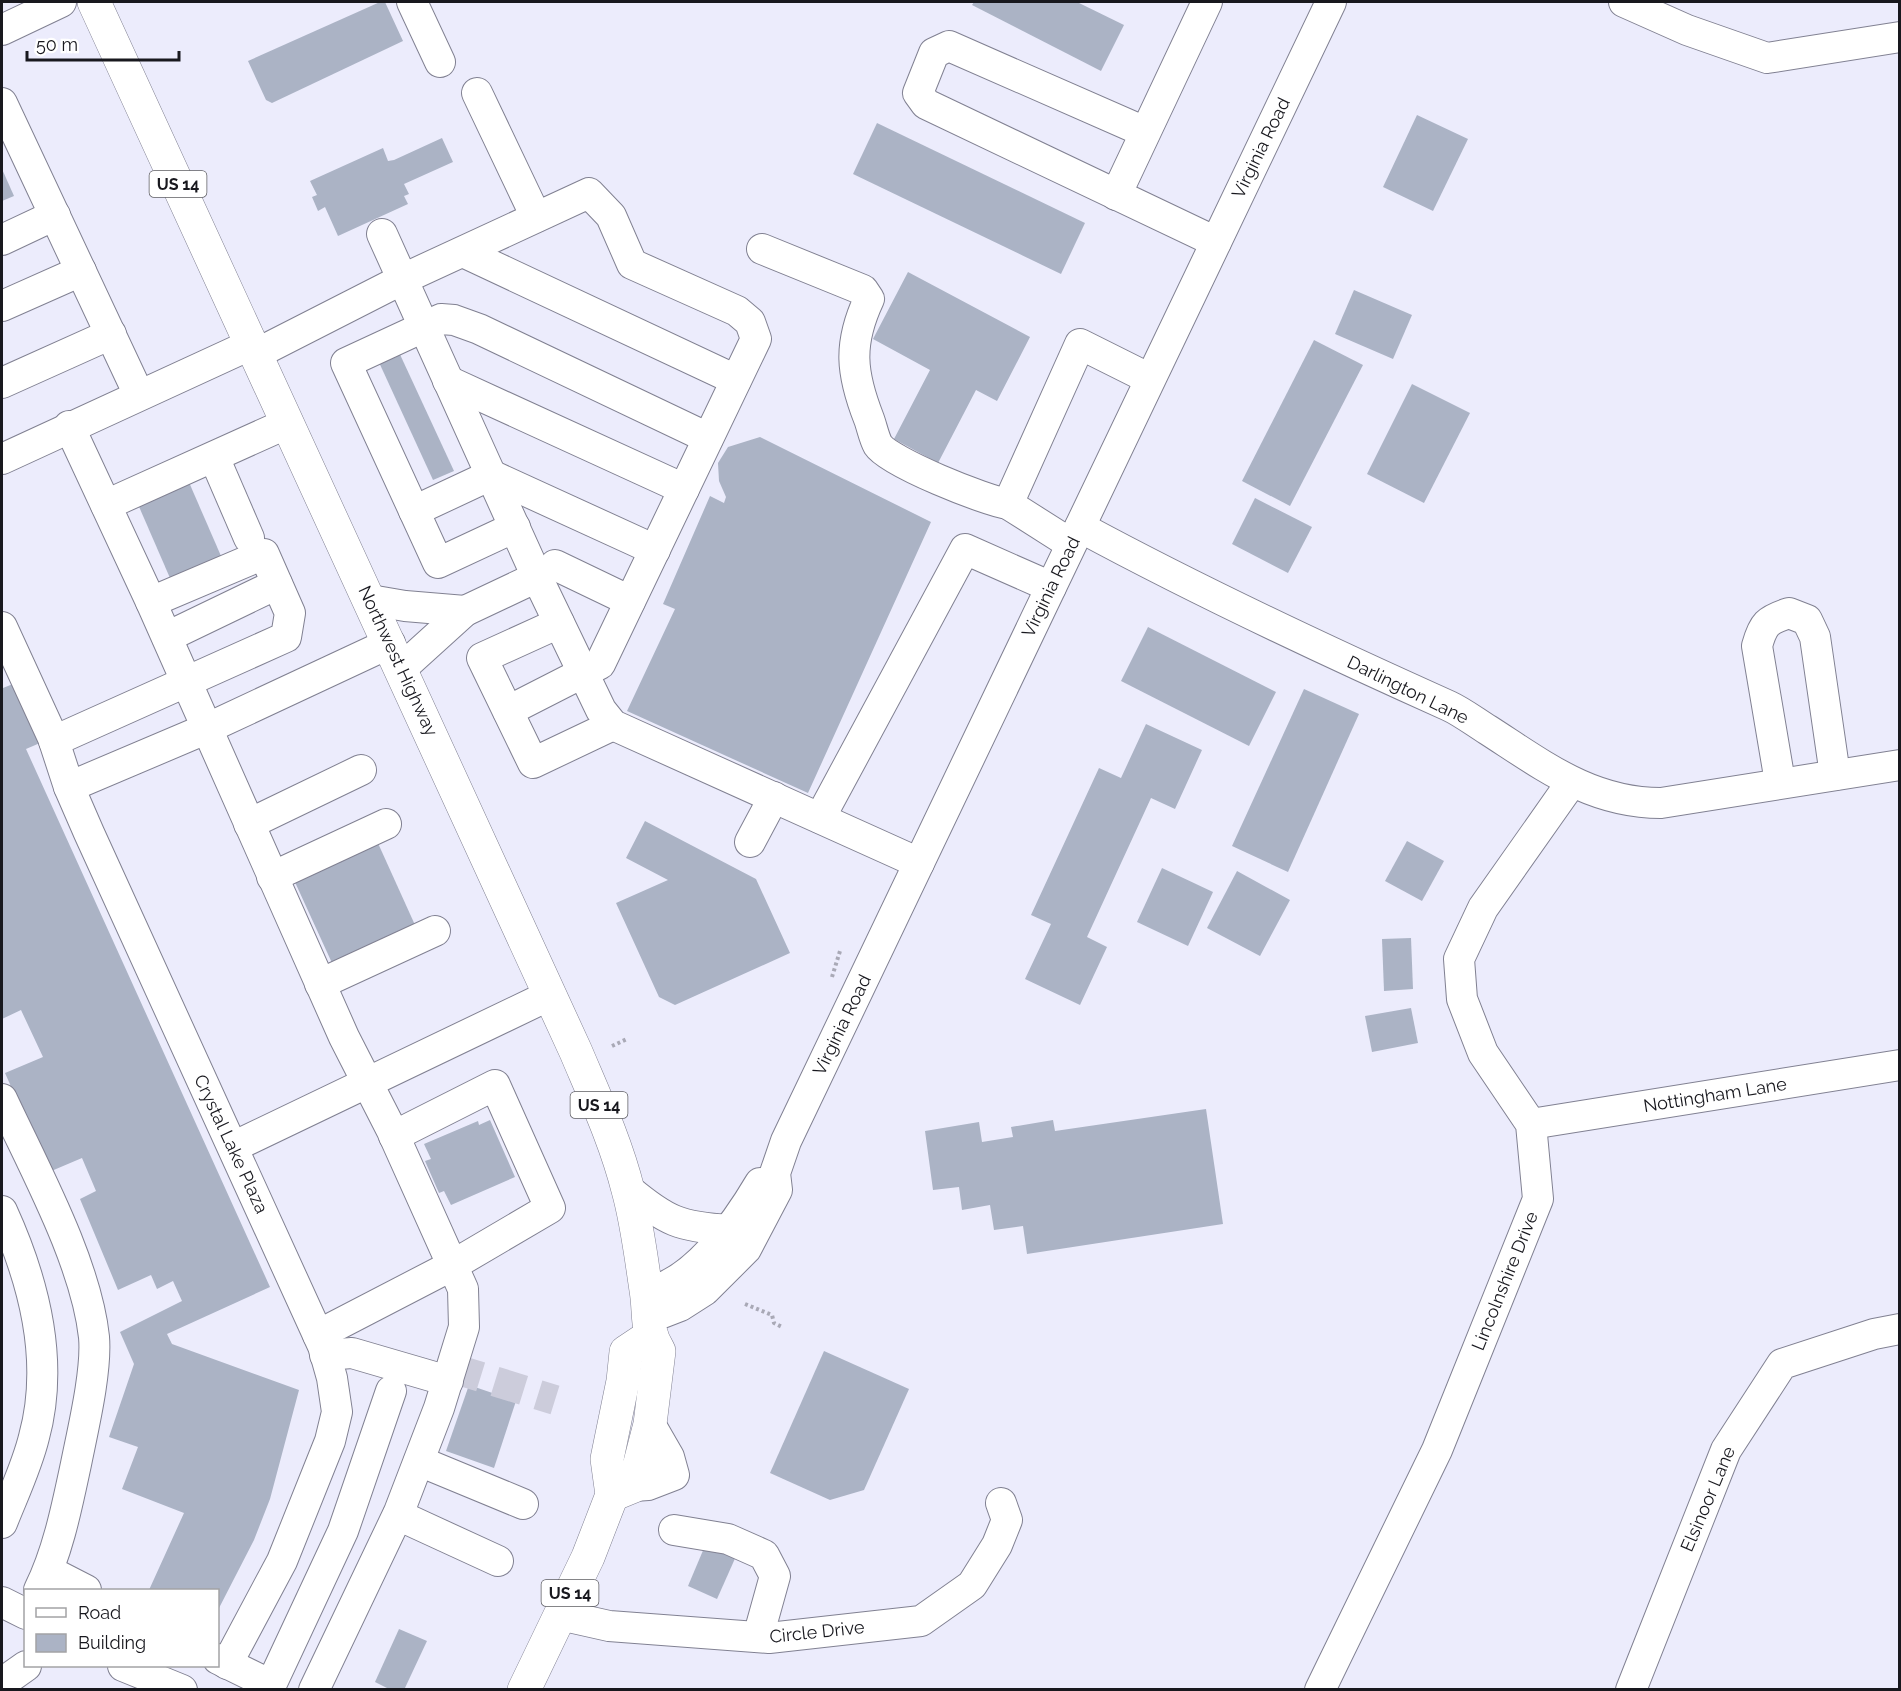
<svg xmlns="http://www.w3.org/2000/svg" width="1901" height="1691" viewBox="0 0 1901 1691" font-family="Raleway,sans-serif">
	<rect width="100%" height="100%" fill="#ececfc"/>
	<g fill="#abb3c5">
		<polygon points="380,2 385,2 403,41 272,103 266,100 248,61"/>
		<polygon points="974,2 1077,2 1124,25 1101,71 972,5"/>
		<polygon points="1417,115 1468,139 1433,211 1383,187"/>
		<polygon points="877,123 1085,223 1061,274 853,174"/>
		<polygon points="442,138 453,162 404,184 409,194 404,196 408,204 338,236 325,207 318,211 312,197 317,195 310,181 383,148 388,161 394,160"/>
		<polygon points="2,169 14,196 2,201"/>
		<polygon points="908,272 1030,337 997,401 976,390 938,463 894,439 930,370 873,339"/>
		<polygon points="1354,290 1412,315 1393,359 1335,334"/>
		<polygon points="1314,340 1363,365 1290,506 1242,481"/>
		<polygon points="397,348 454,471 433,480 377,358"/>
		<polygon points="1412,384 1470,413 1424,503 1367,474"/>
		<polygon points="760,437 931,522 808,793 627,711 675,609 663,604 710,496 724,503 726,497 719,481 718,463 728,447"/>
		<polygon points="188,480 221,556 170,578 137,502"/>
		<polygon points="1255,498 1312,527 1288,573 1232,544"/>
		<polygon points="1148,627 1276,692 1249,746 1121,681"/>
		<polygon points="2,684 3,688 13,684 40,743 26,749 270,1287 167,1334 172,1344 299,1390 270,1499 254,1540 218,1610 218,1590 149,1590 184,1513 122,1489 138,1447 109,1437 134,1364 120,1332 182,1301 173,1281 157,1289 151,1275 118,1290 80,1199 96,1191 82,1158 49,1172 5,1073 43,1057 21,1010 2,1019"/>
		<polygon points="1304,689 1359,714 1288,872 1232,846"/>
		<polygon points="1146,724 1202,750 1175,809 1151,798 1087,937 1107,947 1080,1005 1025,979 1051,924 1031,915 1099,768 1121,778"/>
		<polygon points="645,821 756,879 790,953 675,1005 659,997 616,903 668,880 626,858"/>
		<polygon points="377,841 415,925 332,963 294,880"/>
		<polygon points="1407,841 1444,861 1422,901 1385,881"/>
		<polygon points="1162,868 1213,892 1188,946 1137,922"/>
		<polygon points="1237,871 1290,900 1260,956 1207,928"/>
		<polygon points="1411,938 1413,989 1384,991 1382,939"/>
		<polygon points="1411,1008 1418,1043 1372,1052 1365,1016"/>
		<polygon points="1206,1109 1223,1224 1027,1254 1023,1226 994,1230 990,1205 962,1210 959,1187 933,1190 925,1131 979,1122 982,1142 1013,1137 1011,1127 1053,1120 1055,1131"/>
		<polygon points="490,1120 515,1177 451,1205 444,1191 439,1193 425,1161 431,1159 424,1144 478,1121 479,1125"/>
		<polygon points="824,1351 909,1389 864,1490 830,1500 770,1473"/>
		<polygon points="469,1385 516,1401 494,1468 446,1451"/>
		<polygon points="707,1541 737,1554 717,1599 688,1586"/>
		<polygon points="399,1629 427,1641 404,1690 391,1690 375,1682"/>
	</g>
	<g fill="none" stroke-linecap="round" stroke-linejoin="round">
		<polyline stroke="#ccccdb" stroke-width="30" stroke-dasharray="30 15" stroke-linecap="butt" points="452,1368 555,1400"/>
		<g stroke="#818192" stroke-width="32">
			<g id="minor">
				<polyline points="412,2 440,62"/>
				<polyline points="1624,2 1687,30 1767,58 1900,37"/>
				<polyline points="2,30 61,2"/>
				<polyline points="477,93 536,217"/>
				<polyline points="2,103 139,395"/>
				<polyline points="1145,132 949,46 934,53 918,93 926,104 1216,242"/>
				<polyline points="1116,195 1207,2"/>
				<polyline points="382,234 537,577"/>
				<polyline points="2,240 55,215"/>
				<path d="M762 249 863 290 869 299C848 344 851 373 869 419 872 427 874 438 878 445 889 462 986 501 1008 504"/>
				<polyline points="463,252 736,380"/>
				<polyline points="2,306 81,271"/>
				<polyline points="256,354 403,279 589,193 611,216 632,264 737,311 750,322 756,339 600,664 508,711"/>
				<polyline points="448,381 684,489"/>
				<polyline points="2,383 111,334"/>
				<polyline points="69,426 151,602 344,1037 392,1131 463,1289 464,1327 439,1408 399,1512 314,1690"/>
				<polyline points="214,457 249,538"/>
				<polyline points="2,459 252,344"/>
				<polyline points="106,505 288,423"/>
				<polyline points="414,511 491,475 655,550"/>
				<polyline points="515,527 438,563 346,363 441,319 454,320 479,329 708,438"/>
				<path d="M1080 527C1200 592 1324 650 1449 706 1462 712 1475 722 1488 730 1544 766 1591 803 1661 803L1900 765"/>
				<polyline points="1071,544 1008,504 1080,344 1150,379"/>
				<polyline points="555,565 630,601"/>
				<polyline points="370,600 405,606 465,611"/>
				<polyline points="559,623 482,658 533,763 613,725"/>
				<polyline points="2,627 53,738 69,787 89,833 323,1346 332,1378 337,1412 330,1441 282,1561 227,1664"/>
				<polyline points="167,637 277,584"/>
				<polyline points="401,669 465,611 537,577 601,710 613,725 919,863"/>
				<polyline points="54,741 286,637 290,613 264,554 151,602"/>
				<path d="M1780 782 1757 646C1763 624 1767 620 1789 613L1807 620 1815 637 1835 775"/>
				<polyline points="69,787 208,728 390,643"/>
				<polyline points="820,818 965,549 1051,587"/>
				<polyline points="249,824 361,770"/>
				<polyline points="750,842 774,797"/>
				<polyline points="272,877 386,824"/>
				<polyline points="320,984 435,931"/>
				<path d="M2 1099C34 1168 86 1262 94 1337 97 1371 83 1429 76 1464 67 1506 58 1552 39 1590"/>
				<polyline points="1531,1124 1900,1065"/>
				<polyline points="233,1147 550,995"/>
				<path d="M629 1190C666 1221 680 1227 729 1230"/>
				<path d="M2 1211C34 1281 55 1360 34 1437 27 1466 13 1495 2 1523"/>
				<path d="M647 1292C694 1284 737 1222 760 1183"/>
				<polyline points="649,1318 680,1306 705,1290 746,1249 777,1190 775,1173 786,1141 1331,2"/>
				<polyline points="318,1335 453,1265 550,1208 495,1085 394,1136"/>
				<polyline points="325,1355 352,1353 448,1381"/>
				<polyline points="419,1461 523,1504"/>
				<polyline points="634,1486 648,1485 674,1475 669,1457 650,1424"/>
				<polyline points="398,1515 498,1561"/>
				<polyline points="674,1530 728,1539 764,1555 775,1576 758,1637"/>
				<polyline points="49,1571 86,1590"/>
				<polyline points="2,1602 26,1614"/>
				<polyline points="560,1615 609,1626 769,1638 921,1621 972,1585 997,1545 1007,1520 1001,1503"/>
				<polyline points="218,1659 271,1685 343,1531 391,1391"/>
				<polyline points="123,1666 182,1690"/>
				<polyline points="2,1683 26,1666"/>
				<polyline points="1320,1690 1437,1450 1538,1199 1531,1124 1483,1053 1462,999 1459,959 1483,908 1571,783"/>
				<polyline points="1631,1690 1726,1450 1782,1364 1874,1334 1900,1329"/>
			</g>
		</g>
		<g stroke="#818192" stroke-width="34">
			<g id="major">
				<path d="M94 2 576 1052C595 1097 616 1142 628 1190 637 1222 641 1257 646 1290 650 1314 645 1329 659 1351L650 1424 634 1486 612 1495"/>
				<polyline points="524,1690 588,1557 612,1495 607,1459 623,1381 626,1352 650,1336"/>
			</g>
		</g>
		<g stroke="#a9a9b6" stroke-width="4" stroke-dasharray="3 3" stroke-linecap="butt">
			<polyline points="832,977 840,951"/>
			<polyline points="612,1046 627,1039"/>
			<polyline points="745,1304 772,1315 774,1323 782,1327"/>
		</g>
		<use href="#minor" stroke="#fff" stroke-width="30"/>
		<use href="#major" stroke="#fff" stroke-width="33"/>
	</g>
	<g text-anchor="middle" stroke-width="4.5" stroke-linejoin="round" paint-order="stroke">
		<g fill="#fff" stroke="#5d5d62" stroke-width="1.5">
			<rect x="149.5" y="171" width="57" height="26" rx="4.5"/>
			<rect x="570.5" y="1092" width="57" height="26" rx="4.5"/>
			<rect x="541.5" y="1580" width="57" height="26" rx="4.5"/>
		</g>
		<g font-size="16" font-weight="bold" fill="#18181e">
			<text x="178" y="190">US 14</text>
			<text x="599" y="1111">US 14</text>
			<text x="570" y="1599">US 14</text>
		</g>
		<g font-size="18" fill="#18181e" stroke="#fff">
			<text transform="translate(1261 148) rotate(-64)" y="6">Virginia Road</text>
			<text transform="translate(1051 587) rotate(-64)" y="6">Virginia Road</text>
			<text transform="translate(398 661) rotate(65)" y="6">Northwest Highway</text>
			<text transform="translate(1408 690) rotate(26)" y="6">Darlington Lane</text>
			<text transform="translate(842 1025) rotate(-64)" y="6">Virginia Road</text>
			<text transform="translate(1715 1095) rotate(-9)" y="6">Nottingham Lane</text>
			<text transform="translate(231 1144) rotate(65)" y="6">Crystal Lake Plaza</text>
			<text transform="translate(1505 1281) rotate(-68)" y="6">Lincolnshire Drive</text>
			<text transform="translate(1708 1499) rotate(-67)" y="6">Elsinoor Lane</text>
			<text transform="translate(817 1632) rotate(-6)" y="6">Circle Drive</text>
		</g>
	</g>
	<rect width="1901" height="1691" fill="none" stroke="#18181e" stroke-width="6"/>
	<rect x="24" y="1589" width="195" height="78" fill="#ffffff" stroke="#a3a3a5" stroke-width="1.5"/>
	<rect x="36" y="1608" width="30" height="9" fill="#ffffff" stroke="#a3a3a5" stroke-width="1.5"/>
	<text x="78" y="1619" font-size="18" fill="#18181e">Road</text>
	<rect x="36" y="1634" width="30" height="18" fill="#abb3c5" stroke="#a3a3a5" stroke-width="1.5"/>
	<text x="78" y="1649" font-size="18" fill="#18181e">Building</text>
	<path d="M27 51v9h152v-9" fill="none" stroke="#18181e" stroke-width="3"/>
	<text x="36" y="51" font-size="18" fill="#18181e" stroke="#ffffff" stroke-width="4.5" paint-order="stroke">50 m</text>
</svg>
